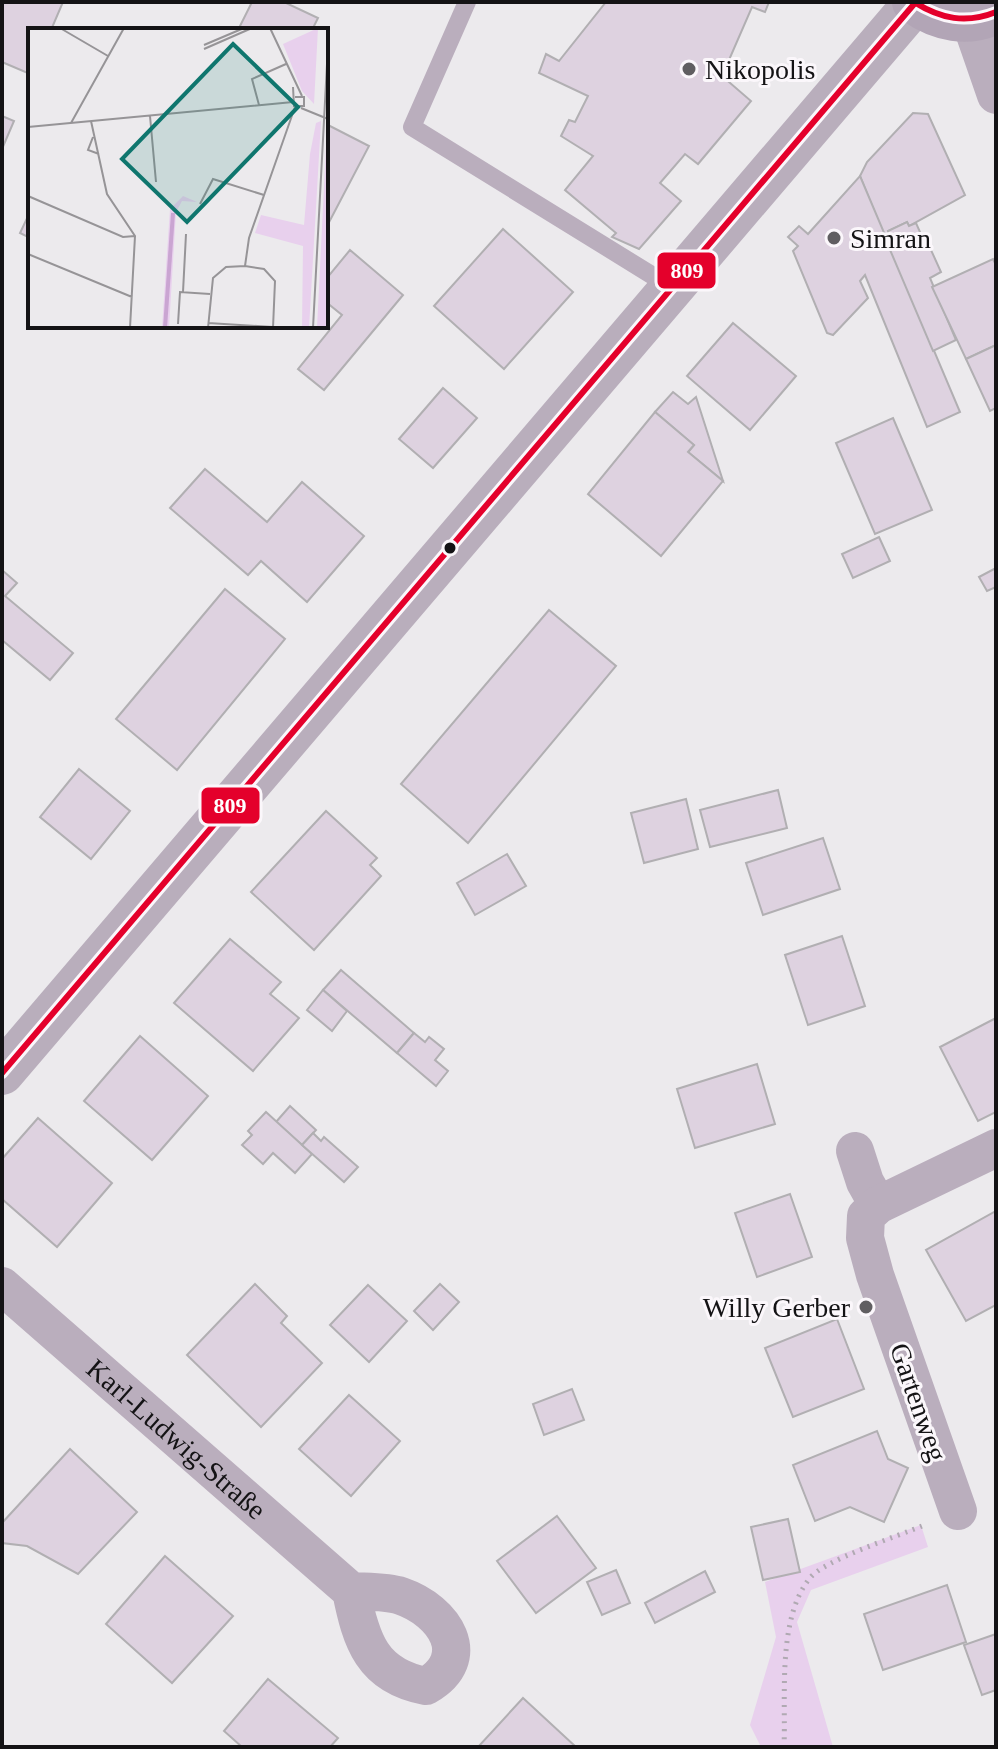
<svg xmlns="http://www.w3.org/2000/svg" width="998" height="1749" viewBox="0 0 998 1749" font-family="Georgia,serif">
	<rect width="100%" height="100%" fill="#eceaed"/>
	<polygon fill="#e8d0ed" points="921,1525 928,1547 811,1590 797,1622 833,1747 761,1747 750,1725 776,1637 765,1582"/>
	<g fill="#ded2e0" stroke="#b1afb2" stroke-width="2">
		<polygon points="2,2 63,2 51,30 30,30 30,74 2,62"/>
		<polygon points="252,2 284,2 318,18 312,30 238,30"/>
		<polygon points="606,2 769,2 765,12 752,7 722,76 751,101 698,164 685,154 660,183 681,201 639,249 612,237 616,233 565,190 593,156 561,136 569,120 575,122 588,96 539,73 546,54 559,61"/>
		<polygon points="913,113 928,114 965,195 909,226 907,222 888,231 889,235 885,238 860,176 867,162"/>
		<polygon points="2,116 14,121 2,149"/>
		<polygon points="326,124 369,146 326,228"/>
		<polygon points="860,176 960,412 927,427 865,275 860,281 868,298 833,335 827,333 793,251 798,246 788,237 799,226 808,234"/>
		<polygon points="30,212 30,238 20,233"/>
		<polygon points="907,222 909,226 916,223 924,241 926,239 941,272 930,278 956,340 933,351 885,238 889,235 888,231"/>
		<polygon points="503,229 573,292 504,369 434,306"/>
		<polygon points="350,250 403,295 324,390 298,369 342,315 326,302 326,279"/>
		<polygon points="993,259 996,265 996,345 966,359 932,287"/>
		<polygon points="733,323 796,376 750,430 687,376"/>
		<polygon points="996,345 996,408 990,411 966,359"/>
		<polygon points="443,388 477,418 433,468 399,439"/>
		<polygon points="673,392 688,404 696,397 723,481 688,452 694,445 655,412"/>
		<polygon points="655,412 694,445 688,452 723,481 661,556 588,494"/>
		<polygon points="893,418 932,510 875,534 836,443"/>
		<polygon points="205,469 267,522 302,482 364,536 307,602 261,561 248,575 170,508"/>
		<polygon points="879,537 890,561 853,578 842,554"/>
		<polygon points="996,568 996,587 987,591 979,577"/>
		<polygon points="2,570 17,583 5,596 73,653 50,680 2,640"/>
		<polygon points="225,589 285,639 177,770 116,719"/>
		<polygon points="549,610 616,666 468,843 401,784"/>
		<polygon points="79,769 130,811 91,859 40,817"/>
		<polygon points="778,790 787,828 710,847 700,810"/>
		<polygon points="686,799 698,849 644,863 631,813"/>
		<polygon points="326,811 377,858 370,865 381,876 314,950 251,892"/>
		<polygon points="823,838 840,889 763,915 746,863"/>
		<polygon points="507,854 526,886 475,915 457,883"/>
		<polygon points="842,936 865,1006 808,1025 785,955"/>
		<polygon points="230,939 281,982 270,994 299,1018 253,1071 174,1003"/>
		<polygon points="341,970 414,1033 397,1053 323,990"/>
		<polygon points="323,990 347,1011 332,1031 307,1010"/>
		<polygon points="996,1018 996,1112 978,1121 940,1047"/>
		<polygon points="414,1033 425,1042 429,1037 444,1049 435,1060 448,1071 436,1086 397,1053"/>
		<polygon points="140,1036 208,1096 152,1160 84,1101"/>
		<polygon points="757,1064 775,1124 695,1148 677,1089"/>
		<polygon points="290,1106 316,1130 302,1145 276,1122"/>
		<polygon points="266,1112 312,1154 295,1173 273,1153 263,1164 242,1145 252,1135 248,1131"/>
		<polygon points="38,1118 112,1183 57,1247 2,1199 2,1159"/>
		<polygon points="313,1133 321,1141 324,1137 358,1167 344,1182 302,1145"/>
		<polygon points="790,1194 812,1257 757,1277 735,1213"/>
		<polygon points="996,1211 996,1305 966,1321 926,1250"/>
		<polygon points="255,1284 287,1316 281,1323 322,1363 261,1427 187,1355"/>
		<polygon points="440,1284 459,1302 433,1330 414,1311"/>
		<polygon points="368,1285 407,1321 369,1362 330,1325"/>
		<polygon points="837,1319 864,1389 793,1417 765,1348"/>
		<polygon points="572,1389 584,1420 544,1435 533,1404"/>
		<polygon points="349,1395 400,1441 351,1496 299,1449"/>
		<polygon points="877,1431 888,1459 908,1468 884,1522 850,1507 815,1521 793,1465"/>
		<polygon points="70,1449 137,1512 78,1574 27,1546 2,1543 2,1523"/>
		<polygon points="557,1516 596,1568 536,1613 497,1561"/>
		<polygon points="788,1519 800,1572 763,1580 751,1527"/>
		<polygon points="165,1556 233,1616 172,1683 106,1624"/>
		<polygon points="616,1570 630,1603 602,1615 587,1582"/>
		<polygon points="705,1571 715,1592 655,1623 645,1603"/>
		<polygon points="947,1585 966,1642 883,1670 864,1614"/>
		<polygon points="996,1634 996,1690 982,1695 964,1645"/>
		<polygon points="268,1679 338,1738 330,1747 242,1747 224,1731"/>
		<polygon points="523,1698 576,1747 478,1747"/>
	</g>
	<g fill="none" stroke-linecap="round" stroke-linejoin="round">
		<path stroke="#b0a9b2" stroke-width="5" stroke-dasharray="2 6" stroke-linecap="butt" d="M784 1747C786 1697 777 1618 810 1578 824 1560 898 1536 922 1526"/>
		<polyline stroke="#baaebd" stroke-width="18" points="467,2 412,127 671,287"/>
		<g stroke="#baaebd" stroke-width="38">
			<polyline points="970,20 996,95"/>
			<polyline points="855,1151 865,1182 878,1205"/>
			<path id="s1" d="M2 1286 351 1591C367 1592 386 1591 401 1596 445 1611 475 1658 426 1686 372 1676 361 1641 351 1591"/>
			<polyline points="958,1511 875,1275 865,1238 866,1216 878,1205 996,1148"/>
		</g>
		<polyline stroke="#b9aebc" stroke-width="44" points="2,1073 915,3"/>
		<path stroke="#b2a5b6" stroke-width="44" d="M914 2C939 20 968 26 996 12"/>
		<g stroke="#fbf7fb" stroke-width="12">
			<g id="bus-1">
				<path d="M914 2C941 19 966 24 996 12"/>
				<polyline points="2,1073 915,3"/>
			</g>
		</g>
		<use href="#bus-1" stroke="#e4002b" stroke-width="6"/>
	</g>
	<g fill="#605e61" stroke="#fbf7fb" stroke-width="3">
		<circle cx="689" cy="69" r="8"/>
		<circle cx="834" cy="238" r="8"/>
		<circle cx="866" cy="1307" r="8"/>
	</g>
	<circle fill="#141315" stroke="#fbf7fb" stroke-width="3" cx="450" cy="548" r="7"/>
	<g text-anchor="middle" stroke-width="6" stroke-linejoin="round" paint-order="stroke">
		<g font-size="28" fill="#141315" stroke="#fbf7fb" text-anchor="start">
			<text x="705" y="79">Nikopolis</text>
			<text x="850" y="248">Simran</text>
			<text x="850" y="1317" text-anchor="end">Willy Gerber</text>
		</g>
		<g font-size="28" fill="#141315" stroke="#fbf7fb">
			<text transform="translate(919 1402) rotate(71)" y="10">Gartenweg</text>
			<text dy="10" stroke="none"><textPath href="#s1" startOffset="232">Karl-Ludwig-Straße</textPath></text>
		</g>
	</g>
	<g transform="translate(28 28)">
		<rect width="300" height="300" fill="#eceaed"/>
		<path d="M290 0 286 76 274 63 255 16ZM293 93 281 300H274L275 218 227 205 233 187 276 197 282 126 288 95ZM299 98 300 300H289ZM155 168 169 174 154 173 148 184 141 300H134L142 181Z" fill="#e8d0ed"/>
		<path fill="none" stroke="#caa5d2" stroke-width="4" d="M137 300 145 185"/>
		<path fill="none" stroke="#969497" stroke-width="2" d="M32 0 80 28M242 0 274 68M176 17 216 0M176 21 224 0M265 59 266 78H276V69H267M231 77 224 51 258 36M273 80 300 91M122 88 128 154 127 143M63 93 79 166 107 208 102 300M43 95 96 0M0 99 265 74M65 109 60 122 71 126M0 168 95 209 107 208M172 176 185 151 236 167M0 226 104 269M217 238 221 210 267 79M155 264 158 206M180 295 245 299M150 296 152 264 182 266M180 300 185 250 198 239 217 238 236 241 247 253 245 300M285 300 300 17"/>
		<path fill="#0f766e" fill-opacity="0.15" stroke="#0f766e" stroke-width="4" d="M205 16 270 79 159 194 94 131Z"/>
		<rect width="300" height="300" fill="none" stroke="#141315" stroke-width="4"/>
	</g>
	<g stroke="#fbf7fb" stroke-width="3">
		<rect x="656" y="251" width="61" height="39" rx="8" fill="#e4002b"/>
		<rect x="200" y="786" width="61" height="39" rx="8" fill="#e4002b"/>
	</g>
	<g font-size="22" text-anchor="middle" font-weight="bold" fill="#fff">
		<text x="687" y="278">809</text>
		<text x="230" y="813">809</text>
	</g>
	<rect width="998" height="1749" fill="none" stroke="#141315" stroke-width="8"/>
</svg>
